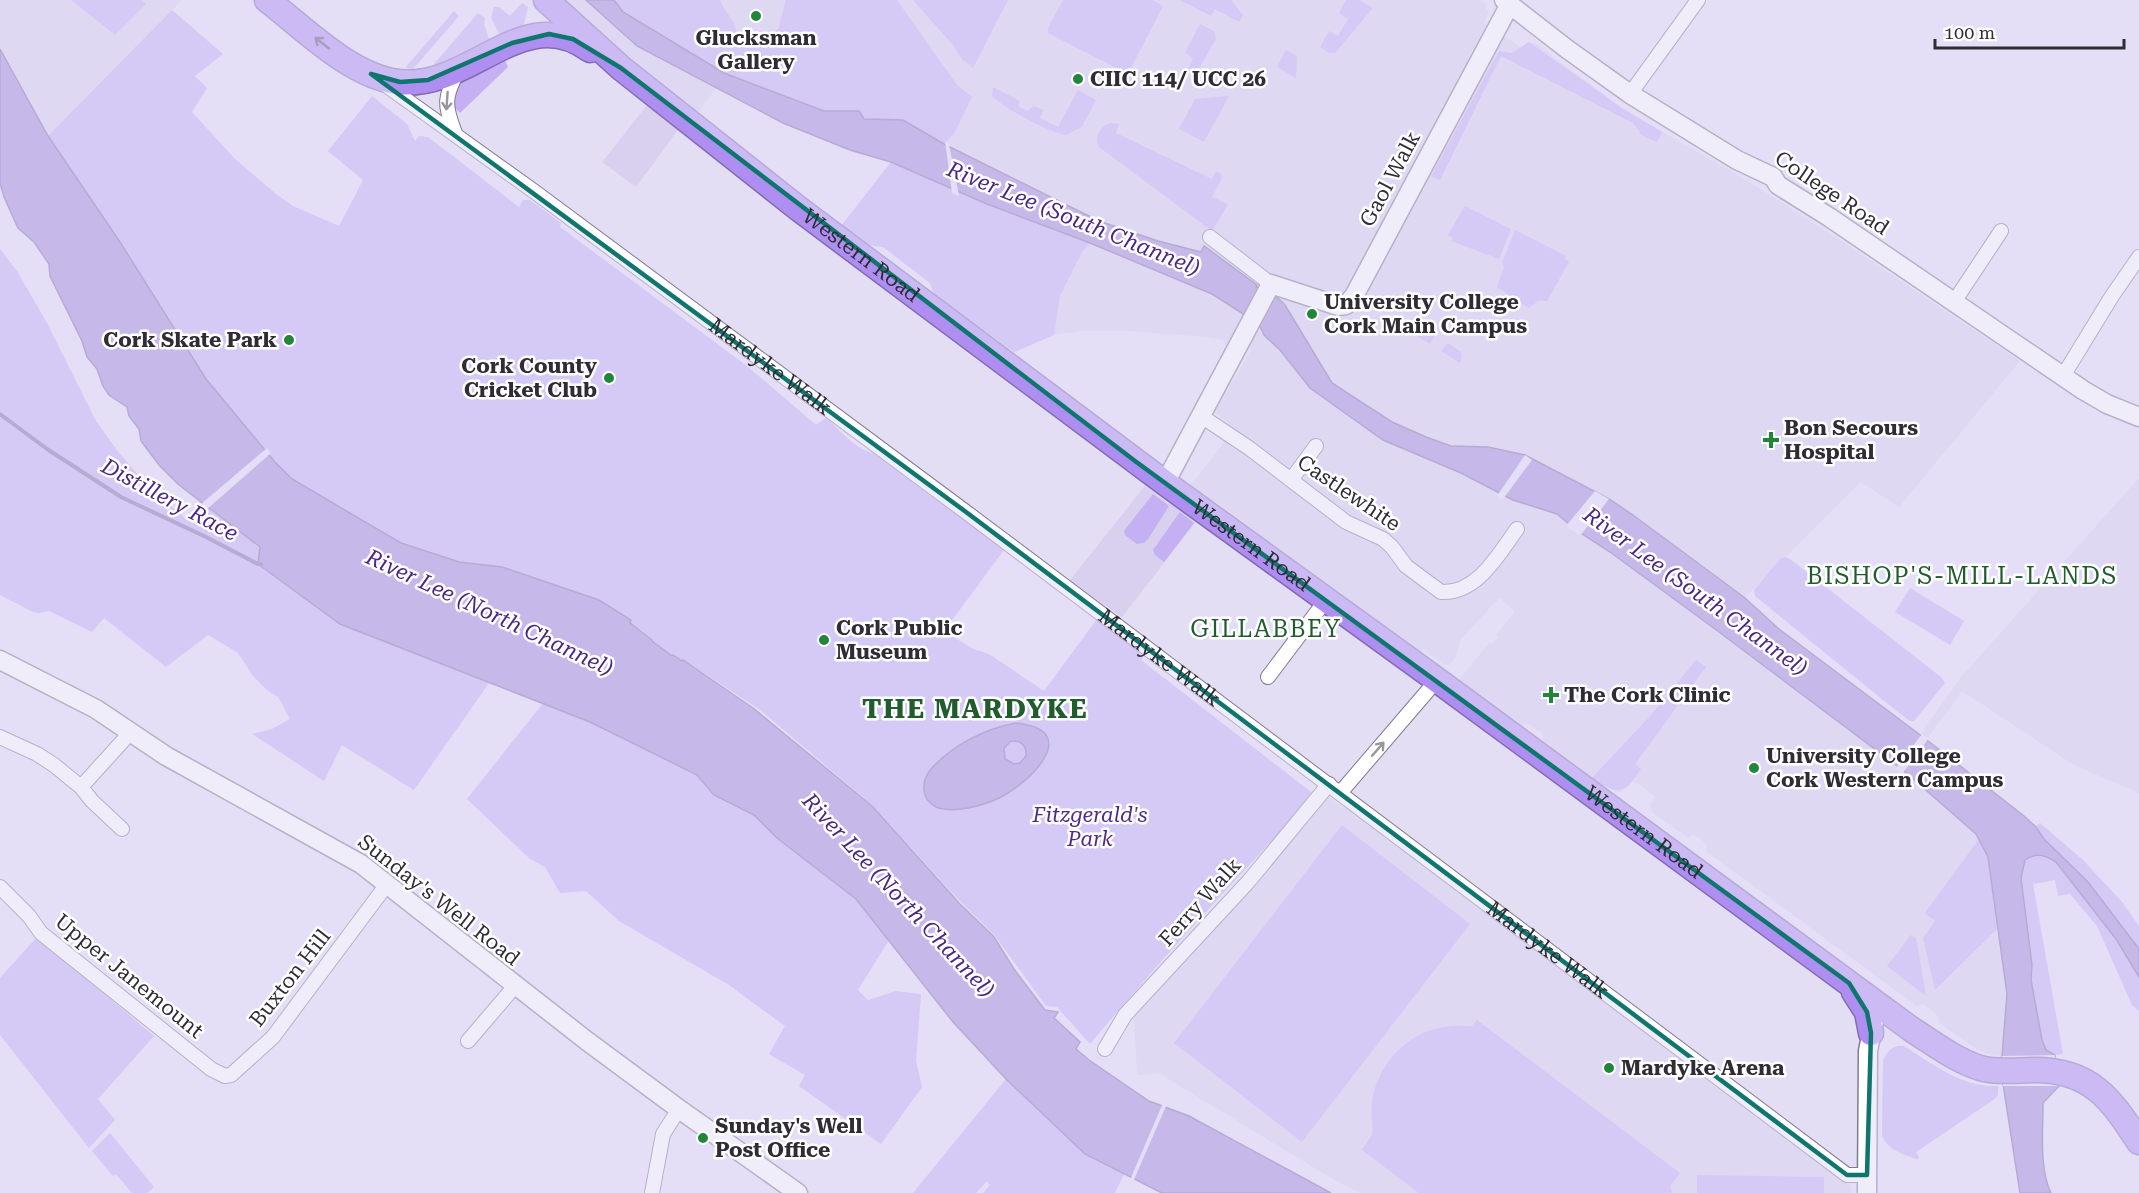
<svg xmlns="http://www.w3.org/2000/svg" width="2139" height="1193" viewBox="0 0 2139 1193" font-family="'Roboto Serif',serif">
	<rect width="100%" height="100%" fill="#e4def5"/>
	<g fill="#d8d0ee">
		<polygon points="0,0 182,0 48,136 0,49"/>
		<polygon points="558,0 1481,0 1486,5 1485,9 1489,10 1484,24 1524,49 1534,42 1623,109 1743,178 1840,240 2020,361 1899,507 1861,482 1749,593 1719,632 1897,766 1962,676 2139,478 2139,793 2074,765 1962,691 1904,771 1976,834 1988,857 2007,994 2002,1056 1991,1055 1978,1050 1939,1023 1938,1016 1932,1010 1923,1004 1917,1006 1706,851 1707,845 1701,839 1693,835 1688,838 1653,813 1650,805 1655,797 1644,788 1633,781 1628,787 1621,792 1616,792 1591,779 1545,745 1542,733 1535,728 1530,724 1518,727 1458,681 1490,642 1492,644 1499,637 1496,635 1515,611 1499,598 1461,639 1455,657 1450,664 1444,665 1423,649 1418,652 1213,500 1122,617 1096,599 1070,580 1145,486 1169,504 1192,483 1206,466 1224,442 1221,439 1231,426 1215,412 1252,348 1225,345 1224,340 1207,337 1129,331 1081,331 1054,335 1014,352 934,294 930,283 883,247 876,247 841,226 891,162 859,111 724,73 716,88 698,113 692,111 636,187 602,162 663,85"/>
		<polygon points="1329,797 1344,809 1347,808 1851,1186 1851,1193 1360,1193 1331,1178 1160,1074 1137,1075 1134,1014"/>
	</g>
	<g fill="#c4b0f3">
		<polygon points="71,0 141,0 146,4 115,35"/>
		<path d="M614 0H720C726 15 735 18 737 35 751 34 768 38 778 29L786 0H897L957 85 972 97 955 132 944 144 903 120 864 119 859 111 824 112 724 73 623 12Z"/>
		<polygon points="913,0 1008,0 973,68 962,59 953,45"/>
		<polygon points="1063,0 1152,0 1163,6 1132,66 1124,72 1048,33 1048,28"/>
		<polygon points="1180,0 1231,0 1243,15 1239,22 1215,9 1211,16"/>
		<polygon points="1346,0 1359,0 1373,8 1335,53 1329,53 1320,47 1329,31 1338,36 1348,19 1339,13"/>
		<polygon points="522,3 528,7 524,24 502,39 491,18 494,7 499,7 510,16"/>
		<path d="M172 10 223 54 195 76 207 88 192 112 235 159 276 194 293 206 339 226 363 180 328 151 372 96 407 124 415 141 419 136 428 137 519 207 523 200H530L561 223 560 227 747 366 816 425 827 417C838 430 857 450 873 453L1004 550 944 631 971 648 989 654 1044 691 1097 619 1144 656 1141 660 1315 795C1238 876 1162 958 1090 1044L1057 1007 1046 1006 995 936 952 893 870 803 759 709 684 660 682 661 674 655 672 656 629 623 631 619 599 600 502 567 459 562 401 543 292 479 274 461 206 379 120 242 48 136Z"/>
		<polygon points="454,11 459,16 413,69 405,68"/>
		<polygon points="478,13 485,18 484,24 491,44 428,71"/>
		<polygon points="1200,24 1214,31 1216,39 1196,74 1188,70 1193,58 1185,53"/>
		<polygon points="1529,42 1622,108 1662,132 1657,142 1639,134 1640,132 1633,123 1501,56 1440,180 1431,176 1499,51 1512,53"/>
		<polygon points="1286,50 1297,56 1296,78 1277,67"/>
		<polygon points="503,56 508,67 460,113 455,108 451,110 452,92 460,81"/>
		<path d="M993 87 1020 101 1018 106 1027 111 1034 106 1044 110 1040 118 1058 127 1078 90 1096 100 1082 127 1066 135C1048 132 1005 109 992 96Z"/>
		<polygon points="1229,96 1204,142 1179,129 1195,99"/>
		<path d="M1111 123 1119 124 1116 133 1212 179 1216 171 1221 174 1222 178 1212 197 1228 204 1212 231 1099 147 1097 142C1097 133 1102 125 1111 123Z"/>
		<polygon points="891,162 987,204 1090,243 1082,252 1060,296 1054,335 1014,352 934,294 930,283 883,247 862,244 841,226"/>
		<polygon points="1465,206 1511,229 1499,259 1451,241 1453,238 1448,235"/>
		<polygon points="1515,230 1566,256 1565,259 1569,262 1547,301 1538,301 1529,308 1497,287 1504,267 1502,263"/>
		<polygon points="0,249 17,271 47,323 96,421 119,453 148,486 186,519 199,501 260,548 259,564 340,624 489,683 414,790 342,745 324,781 252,734 272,729 290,719 278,697 267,690 253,676 238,653 208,635 166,667 104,618 92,632 49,611 39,613 33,612 0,595"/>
		<polygon points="1419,324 1433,331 1434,337 1430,344 1412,333"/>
		<polygon points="1448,343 1461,352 1462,357 1460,363 1441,351"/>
		<polygon points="1153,494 1169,506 1148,539 1144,543 1137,544 1125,535 1124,531"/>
		<polygon points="1180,512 1194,523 1164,562 1155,555 1153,550"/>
		<polygon points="1785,557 1790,559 1941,677 1945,683 1914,721 1910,721 1899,713 1755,596 1754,590 1780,559"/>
		<polygon points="1910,588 1964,621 1950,645 1895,612"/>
		<path d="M1696 660 1706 667 1635 764 1641 769C1623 796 1619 794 1591 779L1652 714Z"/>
		<polygon points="543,703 590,722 697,776 714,795 754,815 777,838 856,899 889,940 858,990 868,1000 896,991 921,994 916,1061 922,1087 881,1144 799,1086 805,1075 769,1054 785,1026 729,985 619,921 586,891 560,893 545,867 530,859 467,799"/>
		<polygon points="2040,823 2083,860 2122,902 2139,926 2139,949 2088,882 2043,839 2036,827"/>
		<polygon points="1342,825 1470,924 1302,1142 1174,1043"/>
		<polygon points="1979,839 1988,857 1999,927 1935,990 1923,938 1935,921 1925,913"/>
		<polygon points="2032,855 2045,855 2056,862 2116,939 2139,977 2139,1011 2132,1005 2097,926 2070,894 2058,896 2055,880 2033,884 2063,1054 2055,1055 2046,1050 2042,1040 2031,980 2032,965 2021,878 2025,860"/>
		<polygon points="1911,935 1916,938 1926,996 1887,966"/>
		<polygon points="37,937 154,1036 98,1099 115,1120 89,1148 0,1035 0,978"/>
		<path d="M1477 1020 1680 1173 1670 1186 1672 1193H1419L1362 1150C1365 1145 1370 1139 1372 1134 1374 1127 1370 1111 1372 1102 1377 1065 1407 1032 1444 1027 1453 1025 1463 1026 1472 1026Z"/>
		<path d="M1898 1046H1904C1932 1064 1963 1088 1998 1086V1094L1996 1098 1916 1152 1919 1158 1917 1159C1904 1155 1888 1150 1882 1136L1883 1061C1886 1053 1890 1048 1898 1046Z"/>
		<polygon points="1006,1079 1085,1154 1124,1174 1115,1193 983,1193 990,1185 987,1181 976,1193 913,1193"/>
		<polygon points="110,1133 154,1187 147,1193 132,1193 116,1174 113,1176 92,1151"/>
		<polygon points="1697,1175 1824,1177 1824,1193 1697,1193"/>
	</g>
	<g fill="#a48bdb" stroke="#816ea9" stroke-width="1.5" fill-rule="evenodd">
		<path d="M586 0H614L623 12 724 73 824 111H859L864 119 903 120 944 144 1099 221 1158 241 1201 252 1204 246 1257 285 1256 287 1278 298 1285 305 1332 383 1392 422 1426 437 1451 446 1488 447 1525 455 1609 499 1633 515 1745 598 1779 629 1927 740 2024 816 2036 827 2044 839 2088 882 2139 949V977L2116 939 2056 862C2045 855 2036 852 2025 860L2021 878 2032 965 2031 980 2042 1040 2046 1050 2055 1055 2059 1086 2043 1103C2043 1130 2039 1169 2051 1193H2020L2003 1084 2002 1056 2007 994 1988 857 1976 834 1904 771 1719 632 1610 552 1576 530 1557 514 1513 500 1461 473 1383 440 1310 388 1280 350 1264 335 1259 324 1212 294 1090 243 987 204 891 162 850 150 783 123 637 46Z"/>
		<polygon points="0,49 48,136 120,242 206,379 274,461 292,479 401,543 459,562 502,567 599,600 631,620 630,623 652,640 652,641 672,656 673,655 682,661 683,660 753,708 872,806 959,903 994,937 1014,969 1045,1010 1058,1012 1054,1018 1080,1042 1076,1049 1089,1060 1149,1101 1189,1116 1331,1193 1162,1193 1085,1154 1006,1079 953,1022 856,899 777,838 754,815 714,795 697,775 590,722 340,624 258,564 260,547 179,485 159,465 141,441 139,429 129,416 127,407 109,395 103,386 97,369 87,357 82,341 50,276 49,264 34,242 18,228 4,197 0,183"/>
		<path d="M1016 723C1084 730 1030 783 999 798 989 803 978 806 968 808 958 810 946 811 936 807 920 799 921 780 932 768 953 745 984 729 1016 723ZM1011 741C1021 740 1027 746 1026 756L1020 763 1014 764 1005 759 1004 748Z"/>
	</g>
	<g fill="#e4def5">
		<polygon points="945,142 949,144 959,196 952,193"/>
		<polygon points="267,448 271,453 206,510 200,505"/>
		<polygon points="1525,455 1532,460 1503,499 1501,499 1497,496"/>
		<polygon points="1595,491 1609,499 1580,536 1566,526"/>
		<polygon points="1922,734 1929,738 1902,774 1895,769"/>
		<polygon points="2055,1055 2059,1086 2003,1086 2002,1056"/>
		<polygon points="1163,1103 1166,1106 1133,1182 1130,1180"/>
	</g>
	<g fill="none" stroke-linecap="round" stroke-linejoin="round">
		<polyline stroke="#816ea9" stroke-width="4" points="0,414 47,449 121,497 206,537 258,564 261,564"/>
		<g stroke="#807b8f" stroke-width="16">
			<g id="street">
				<path id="s1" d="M383 83 535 192 966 512 1847 1175H1867"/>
				<polyline points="1630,94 1698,0"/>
				<path d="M455 133C444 105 444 97 458 71"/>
				<polyline points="1210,237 1271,284"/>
				<polyline points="1954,302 2001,231"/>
				<polyline points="2063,376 2112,296 2139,257"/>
				<path d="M1201 416 1249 448 1346 522 1383 539 1392 547 1406 566 1441 592C1477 594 1498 555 1517 529"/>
				<polyline points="1291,480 1316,446"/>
				<polyline points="1268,677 1326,600"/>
				<polyline points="0,737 37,754 54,765 81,787 92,801 122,829"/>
				<polyline points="81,787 130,733"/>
				<polyline points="1340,793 1437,680"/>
				<polyline points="0,887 29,916 41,933 211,1069 225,1076 231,1075 273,1037 388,883"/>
				<polyline points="468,1041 515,986"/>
				<polyline points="1105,1049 1125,1015 1248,882 1329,784"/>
				<polyline points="652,1193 663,1134 679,1109"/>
			</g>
		</g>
		<g stroke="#807b8f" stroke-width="21">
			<g id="secondary">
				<polyline points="1504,0 1567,49 1630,94 1737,160 1773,177 1778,185 1829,217 2083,390 2107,404 2139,417"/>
				<polyline points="1165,483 1271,284 1338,306 1346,305 1354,296 1510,4"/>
				<polyline points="0,660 96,709 166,756 361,864 587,1041 679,1109 798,1193"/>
				<polyline points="1867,1193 1868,1051 1874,1021"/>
			</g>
		</g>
		<g stroke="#826caf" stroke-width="27">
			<g id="highway">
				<path d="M267 0C304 28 350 76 398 82 470 91 523 0 590 50"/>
				<path id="s2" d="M546 0 621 68 799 209 1165 483 1437 680 1911 1029C1933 1043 1955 1060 1980 1068 1997 1073 2017 1070 2035 1070 2091 1070 2111 1099 2139 1142"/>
				<polyline points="1854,992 1867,1012 1871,1033"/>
			</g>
		</g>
		<use href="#street" stroke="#fff" stroke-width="14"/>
		<use href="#secondary" stroke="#fff" stroke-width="18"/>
		<use href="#highway" stroke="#ae8ff1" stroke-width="24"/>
	</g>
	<defs><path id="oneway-shaft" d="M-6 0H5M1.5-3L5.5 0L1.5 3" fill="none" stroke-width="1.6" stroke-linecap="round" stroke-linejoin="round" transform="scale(1.5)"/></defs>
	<use stroke="#5b4f77" href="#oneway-shaft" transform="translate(322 43) rotate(-142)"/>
	<g stroke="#97969a">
		<use href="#oneway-shaft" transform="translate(447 101) rotate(94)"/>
		<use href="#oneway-shaft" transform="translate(1378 749) rotate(-49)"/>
	</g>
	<path d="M0 0H2139V1193H0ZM549 34 573 39 621 68 1135 461 1849 983 1867 1012 1871 1033 1867 1175H1847L966 512 371 74 400 82 428 80 512 43Z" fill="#e4def5" fill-opacity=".55" fill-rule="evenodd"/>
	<path fill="none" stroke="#0f766e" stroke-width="4.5" stroke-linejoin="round" d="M549 34 573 39 621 68 1135 461 1849 983 1867 1012 1871 1033 1867 1175H1847L966 512 371 74 400 82 428 80 512 43Z"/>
	<g fill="#22863a" stroke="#fff" stroke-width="2">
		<circle cx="756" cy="16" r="6"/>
		<circle cx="1078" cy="79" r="6"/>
		<circle cx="1312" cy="314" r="6"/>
		<circle cx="289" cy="340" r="6"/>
		<circle cx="609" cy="378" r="6"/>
		<path d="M1768 431h6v6h6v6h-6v6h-6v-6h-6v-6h6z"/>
		<circle cx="824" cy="640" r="6"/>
		<path d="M1548 686h6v6h6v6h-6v6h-6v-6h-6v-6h6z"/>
		<circle cx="1754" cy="768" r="6"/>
		<circle cx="1609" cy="1068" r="6"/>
		<circle cx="703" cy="1138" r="6"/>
	</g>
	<g text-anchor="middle" stroke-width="5" stroke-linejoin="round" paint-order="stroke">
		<g font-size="21" font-weight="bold" fill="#2f2c35" stroke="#fff" text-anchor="start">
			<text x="756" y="45" text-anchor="middle">Glucksman<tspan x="756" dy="24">Gallery</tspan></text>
			<text x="1090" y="86">CIIC 114/ UCC 26</text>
			<text x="1324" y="309">University College<tspan x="1324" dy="24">Cork Main Campus</tspan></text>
			<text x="277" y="347" text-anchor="end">Cork Skate Park</text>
			<text x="597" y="373" text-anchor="end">Cork County<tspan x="597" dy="24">Cricket Club</tspan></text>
			<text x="1784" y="435">Bon Secours<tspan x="1784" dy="24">Hospital</tspan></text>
			<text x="836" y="635">Cork Public<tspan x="836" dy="24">Museum</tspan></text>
			<text x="1564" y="702">The Cork Clinic</text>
			<text x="1766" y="763">University College<tspan x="1766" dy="24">Cork Western Campus</tspan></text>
			<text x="1621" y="1075">Mardyke Arena</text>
			<text x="715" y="1133">Sunday's Well<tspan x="715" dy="24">Post Office</tspan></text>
		</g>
		<g font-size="21" fill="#2f2c35" stroke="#fff">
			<text transform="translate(1390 179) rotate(-62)" y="7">Gaol Walk</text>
			<text transform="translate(1832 193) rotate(34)" y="7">College Road</text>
			<text dy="7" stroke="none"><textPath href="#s2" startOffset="406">Western Road</textPath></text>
			<text dy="7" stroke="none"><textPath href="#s1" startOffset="480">Mardyke Walk</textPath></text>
			<text transform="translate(1349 493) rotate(34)" y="7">Castlewhite</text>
			<text dy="7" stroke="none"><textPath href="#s2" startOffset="892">Western Road</textPath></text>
			<text dy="7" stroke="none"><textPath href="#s1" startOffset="966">Mardyke Walk</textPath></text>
			<text dy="7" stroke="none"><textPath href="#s2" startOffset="1378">Western Road</textPath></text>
			<text transform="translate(439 900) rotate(38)" y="7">Sunday's Well Road</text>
			<text transform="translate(1200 902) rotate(-48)" y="7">Ferry Walk</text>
			<text dy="7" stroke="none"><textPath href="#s1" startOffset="1452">Mardyke Walk</textPath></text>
			<text transform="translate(129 976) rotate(39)" y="7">Upper Janemount</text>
			<text transform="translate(290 978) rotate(-52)" y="7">Buxton Hill</text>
		</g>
		<g font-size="21" font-style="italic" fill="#512b89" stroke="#fff">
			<text x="1090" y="822">Fitzgerald's<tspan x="1090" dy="24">Park</tspan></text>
		</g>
		<g font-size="22" font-style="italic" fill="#4d2684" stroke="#fff">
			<text transform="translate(1074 218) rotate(22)" y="8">River Lee (South Channel)</text>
			<text transform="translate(170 499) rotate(28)" y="8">Distillery Race</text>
			<text transform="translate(1696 591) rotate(36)" y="8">River Lee (South Channel)</text>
			<text transform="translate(490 612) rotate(25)" y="8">River Lee (North Channel)</text>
			<text transform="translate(899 895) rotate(47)" y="8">River Lee (North Channel)</text>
		</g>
		<g font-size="24" letter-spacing="1.5" fill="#205c2c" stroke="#fff">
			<text x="1962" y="584">BISHOP'S-MILL-LANDS</text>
			<text x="1266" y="637">GILLABBEY</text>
		</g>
		<g font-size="27" font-weight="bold" letter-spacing="1.5" fill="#205c2c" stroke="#fff">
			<text x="975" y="718">THE MARDYKE</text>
		</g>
	</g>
	<path d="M1935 39v9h189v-9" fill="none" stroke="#2f2c35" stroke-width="3"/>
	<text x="1944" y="39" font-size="18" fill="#2f2c35" stroke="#ffffff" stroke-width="4.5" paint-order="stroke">100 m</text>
</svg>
